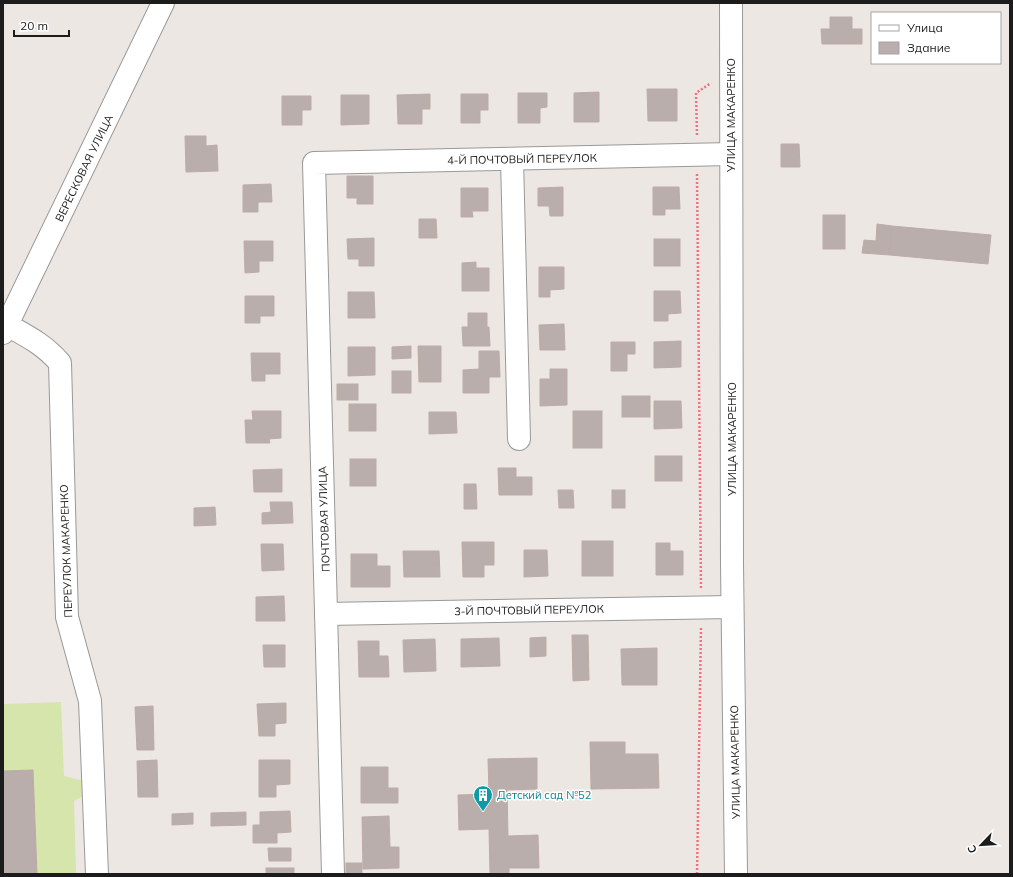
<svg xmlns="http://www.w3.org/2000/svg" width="1013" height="877" viewBox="0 0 1013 877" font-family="Mulish,sans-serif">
	<rect width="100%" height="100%" fill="#ede7e3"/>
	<polygon fill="#d5e5ab" points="61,702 64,776 84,781 85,795 74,801 76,874 3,874 3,704"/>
	<g fill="#b9aeac" stroke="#beaba6">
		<polygon points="830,17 852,17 852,29 862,29 862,44 822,44 821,29 830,29"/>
		<polygon points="647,89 677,89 677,121 648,121"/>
		<polygon points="599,92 599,122 574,122 574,93"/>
		<polygon points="518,93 547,93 547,107 540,108 540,123 518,123"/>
		<polygon points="430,94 430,109 422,109 422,124 398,124 397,95"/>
		<polygon points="461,94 488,94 488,110 480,110 480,123 461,123"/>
		<polygon points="341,95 369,95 369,124 341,125"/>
		<polygon points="282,96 311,96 311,110 302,110 302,125 282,125"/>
		<polygon points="185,136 206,136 206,146 217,145 218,171 186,172"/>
		<polygon points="781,144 799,144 800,167 781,167"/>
		<polygon points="347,176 373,176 373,204 357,204 357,198 347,198"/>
		<polygon points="271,184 272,202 258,202 258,212 243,212 243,185"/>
		<polygon points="563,187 563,216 550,216 549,206 538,206 538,188"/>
		<polygon points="653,187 679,187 680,209 665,209 665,215 653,215"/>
		<polygon points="461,188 488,188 488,211 472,211 473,217 461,217"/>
		<rect x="823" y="215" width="22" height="34"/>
		<polygon points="419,219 436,219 437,238 419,238"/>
		<polygon points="877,224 892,226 890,255 862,253 864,240 876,241"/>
		<polygon points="892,226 991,235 988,264 890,255"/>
		<polygon points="374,238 374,266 359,266 359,259 348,259 347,239"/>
		<rect x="654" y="239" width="26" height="27"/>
		<polygon points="244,241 273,241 273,261 259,261 259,272 245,273"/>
		<polygon points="476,262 476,268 489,268 489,291 462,291 462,263"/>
		<polygon points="539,267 564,267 564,289 550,290 550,297 539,297"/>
		<polygon points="654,291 680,291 681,313 668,314 668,321 654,321"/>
		<polygon points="348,292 374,292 375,318 348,318"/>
		<polygon points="245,296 274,296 274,316 260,316 260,323 245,323"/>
		<polygon points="468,313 487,313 487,327 489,327 490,346 463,346 462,327 468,327"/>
		<polygon points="564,324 565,350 540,350 539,325"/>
		<polygon points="681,341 681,367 654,368 654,342"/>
		<polygon points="611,342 635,342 635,354 627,354 627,371 611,371"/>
		<polygon points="411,346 411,358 392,359 392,347"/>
		<polygon points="418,346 441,346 441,382 419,382"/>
		<polygon points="348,347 375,347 375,375 348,376"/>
		<polygon points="479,351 499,351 500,377 489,377 489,393 463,393 463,370 479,369"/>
		<polygon points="251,353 280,353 280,374 265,374 265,381 252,381"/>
		<polygon points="550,369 567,369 567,405 540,406 540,379 550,379"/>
		<rect x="392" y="371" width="19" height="22"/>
		<rect x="337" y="384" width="21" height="16"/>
		<rect x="622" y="396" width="28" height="21"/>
		<polygon points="654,401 681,401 682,428 654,429"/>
		<rect x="349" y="404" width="27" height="27"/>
		<polygon points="252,411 281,411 281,438 269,439 270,443 246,443 245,420 253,420"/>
		<rect x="573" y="411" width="29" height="37"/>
		<polygon points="429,412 456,412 457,433 429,434"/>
		<rect x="655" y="456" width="27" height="25"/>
		<rect x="350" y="459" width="26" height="27"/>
		<polygon points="498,468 516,468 516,477 532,477 532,495 499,495"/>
		<polygon points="282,469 282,492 254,492 253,470"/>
		<polygon points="464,484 476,484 477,509 464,509"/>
		<polygon points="558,490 573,490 574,508 559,508"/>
		<rect x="612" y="490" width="13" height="18"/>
		<polygon points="270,502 292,502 293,523 262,524 262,513 271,512"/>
		<polygon points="215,507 216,525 194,526 194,508"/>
		<rect x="582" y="541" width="31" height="35"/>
		<polygon points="462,542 494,542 494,565 484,565 484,577 463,577"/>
		<polygon points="656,543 670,543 670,551 683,551 683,575 656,575"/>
		<polygon points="261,544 283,544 284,570 262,571"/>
		<polygon points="524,550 547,550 548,576 524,577"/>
		<polygon points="403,551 439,551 440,577 404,577"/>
		<polygon points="351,554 377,554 377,566 390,566 390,587 351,587"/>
		<polygon points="284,596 285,621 256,621 256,597"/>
		<polygon points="572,635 588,635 589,680 573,681"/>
		<polygon points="546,637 546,656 530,657 530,638"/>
		<polygon points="499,638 500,666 461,667 461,639"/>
		<polygon points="435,639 436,671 404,672 403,640"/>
		<polygon points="358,641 379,641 379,656 388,656 389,677 359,677"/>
		<polygon points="263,645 285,645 285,667 264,667"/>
		<polygon points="657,648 657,685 622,685 621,649"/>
		<polygon points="286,703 286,723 275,724 275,736 259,736 257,704"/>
		<polygon points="153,706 154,750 137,750 135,707"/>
		<polygon points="590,742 625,742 625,754 658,754 659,788 591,789"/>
		<polygon points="537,758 537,789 507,790 508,836 538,835 539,868 509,868 509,874 490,874 489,829 459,830 458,795 489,794 488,759"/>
		<polygon points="157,760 158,797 138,797 137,761"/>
		<polygon points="259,760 290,760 290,784 276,785 276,797 259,797"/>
		<polygon points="361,767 388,767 388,788 398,788 398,803 361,803"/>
		<polygon points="33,770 37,874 3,874 3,771"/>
		<polygon points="290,811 291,832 277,833 277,843 253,843 253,825 260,825 260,812"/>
		<polygon points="246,812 246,825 211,826 211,813"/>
		<polygon points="193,813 193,824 172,825 172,814"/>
		<polygon points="389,816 390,847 399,847 399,868 363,869 362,817"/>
		<polygon points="268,848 291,848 291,861 269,861"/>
		<rect x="346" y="863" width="16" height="11"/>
		<rect x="266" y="868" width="28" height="6"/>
	</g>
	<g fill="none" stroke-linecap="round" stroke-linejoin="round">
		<g stroke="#999" stroke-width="24">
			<g id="minor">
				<polyline points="731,3 732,564 736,874"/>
				<polyline points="512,159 519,439"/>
				<path d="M7 325C27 336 45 345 60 363L67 617 90 701 97 874"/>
				<polyline points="3,333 163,3"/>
				<polyline points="326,614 732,607"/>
				<polyline points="333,874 314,163 731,154"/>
			</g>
		</g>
		<g stroke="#f17082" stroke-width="2.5" stroke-dasharray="2 2" stroke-linecap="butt">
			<polyline points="697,135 696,93 711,83"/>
			<polyline points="697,174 701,589"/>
			<polyline points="697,874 701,628"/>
		</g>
		<use href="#minor" stroke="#fff" stroke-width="22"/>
	</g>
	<defs>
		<g id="building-pin" transform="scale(1)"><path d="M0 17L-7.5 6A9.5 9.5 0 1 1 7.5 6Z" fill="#0f9aa8" stroke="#fff"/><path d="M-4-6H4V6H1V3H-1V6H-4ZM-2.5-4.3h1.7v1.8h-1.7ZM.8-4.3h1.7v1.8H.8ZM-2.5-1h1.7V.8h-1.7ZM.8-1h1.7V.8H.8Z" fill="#fff"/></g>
	</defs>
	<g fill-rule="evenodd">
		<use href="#building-pin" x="483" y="795"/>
	</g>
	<g text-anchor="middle" stroke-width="3" stroke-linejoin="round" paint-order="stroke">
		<g font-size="11" fill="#1c1c1c" stroke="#fff">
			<text transform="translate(731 115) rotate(-90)" y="4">УЛИЦА МАКАРЕНКО</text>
			<text transform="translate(522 159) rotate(-1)" y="4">4-Й ПОЧТОВЫЙ ПЕРЕУЛОК</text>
			<text transform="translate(84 168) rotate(-64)" y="4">ВЕРЕСКОВАЯ УЛИЦА</text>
			<text transform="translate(732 439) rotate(-90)" y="4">УЛИЦА МАКАРЕНКО</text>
			<text transform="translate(324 519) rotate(-92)" y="4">ПОЧТОВАЯ УЛИЦА</text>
			<text transform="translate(66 551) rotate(-92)" y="4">ПЕРЕУЛОК МАКАРЕНКО</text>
			<text transform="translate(529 610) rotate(-1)" y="4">3-Й ПОЧТОВЫЙ ПЕРЕУЛОК</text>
			<text transform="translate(735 762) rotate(-91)" y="4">УЛИЦА МАКАРЕНКО</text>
		</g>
		<g font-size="11" fill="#0d838f" stroke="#fff" text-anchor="start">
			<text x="497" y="799">Детский сад №52</text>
		</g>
	</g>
	<rect width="1013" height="877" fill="none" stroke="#1c1c1c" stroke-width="8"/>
	<rect x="871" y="12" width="130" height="52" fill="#ffffff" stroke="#a4a4a4"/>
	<rect x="879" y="25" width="20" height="6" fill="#ffffff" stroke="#a4a4a4"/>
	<text x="907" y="32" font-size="12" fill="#1c1c1c">Улица</text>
	<rect x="879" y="42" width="20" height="12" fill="#b9aeac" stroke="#a4a4a4"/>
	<text x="907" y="52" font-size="12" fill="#1c1c1c">Здание</text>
	<g transform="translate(981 845) rotate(245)" stroke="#ffffff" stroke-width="3" paint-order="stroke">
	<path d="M0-3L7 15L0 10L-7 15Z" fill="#1c1c1c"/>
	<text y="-6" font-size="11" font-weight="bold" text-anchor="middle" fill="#1c1c1c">С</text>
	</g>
	<path d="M14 30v6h55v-6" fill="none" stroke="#1c1c1c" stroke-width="2"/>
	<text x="20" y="30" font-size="12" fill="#1c1c1c" stroke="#ffffff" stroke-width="3" paint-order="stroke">20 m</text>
</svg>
